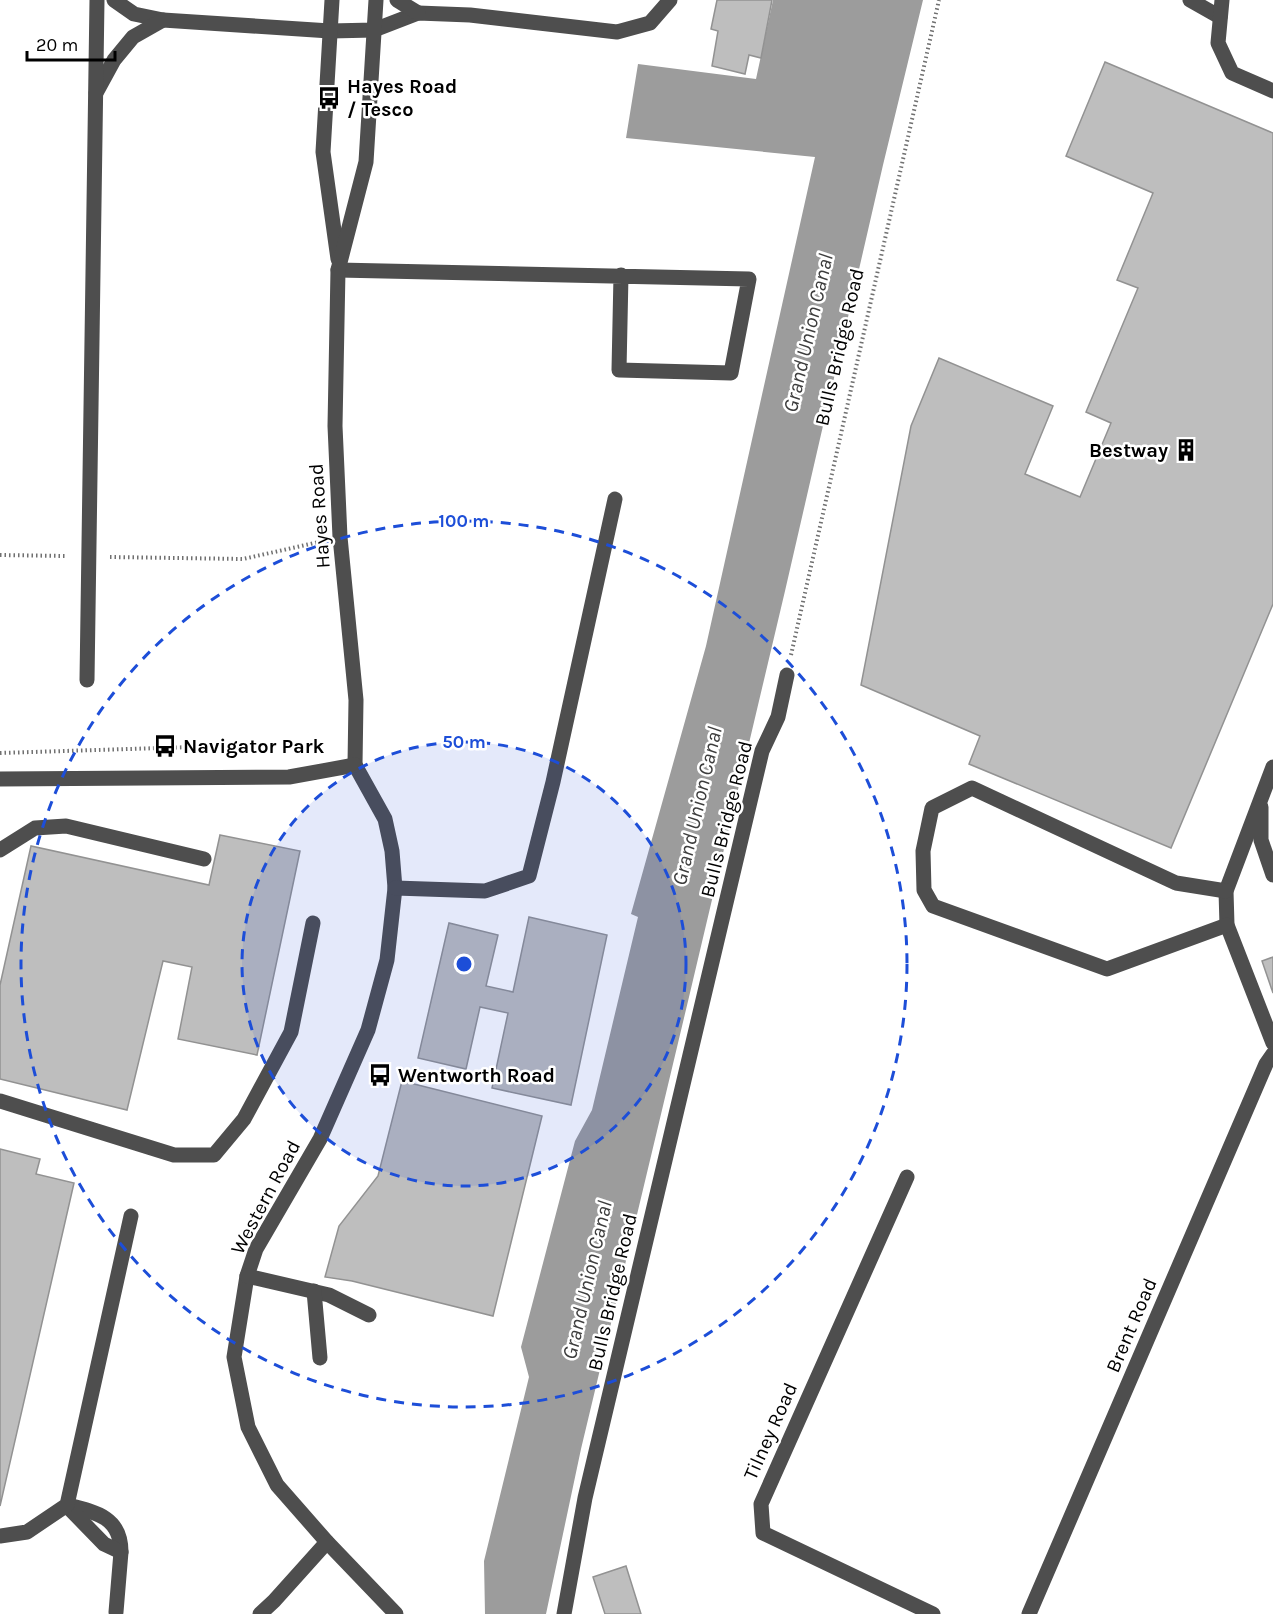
<svg xmlns="http://www.w3.org/2000/svg" width="1273" height="1614" viewBox="0 0 1273 1614" font-family="Karla,sans-serif">
	<rect width="100%" height="100%" fill="#fff"/>
	<polygon fill="#9c9c9c" points="773,0 923,0 883,165 785,591 689,997 581,1449 546,1614 485,1614 484,1561 529,1377 521,1347 575,1141 592,1110 638,917 631,914 706,646 815,157 626,138 638,64 756,79"/>
	<g fill="#bebebe" stroke="#929292" stroke-width="1.5">
		<polygon points="717,0 772,0 761,58 749,55 745,74 712,66 718,31 711,29"/>
		<polygon points="1105,62 1273,133 1273,604 1171,848 969,764 980,736 861,685 911,426 939,358 1053,406 1025,474 1080,497 1111,423 1086,412 1138,288 1117,280 1153,193 1066,156"/>
		<polygon points="220,835 300,851 257,1055 178,1039 192,967 163,961 127,1110 0,1079 0,985 31,846 209,885"/>
		<polygon points="529,917 607,935 571,1105 492,1088 508,1013 480,1007 466,1069 418,1058 449,923 498,935 486,986 513,992"/>
		<polygon points="1273,957 1273,993 1262,961"/>
		<polygon points="402,1081 542,1116 493,1316 352,1281 325,1277 339,1226 378,1176"/>
		<polygon points="0,1149 40,1159 36,1174 74,1183 0,1506"/>
		<polygon points="626,1566 641,1614 605,1614 593,1577"/>
	</g>
	<g fill="none" stroke-linecap="round" stroke-linejoin="round">
		<g stroke="#707070" stroke-width="4" stroke-dasharray="1.5 3" stroke-linecap="butt">
			<polyline points="0,555 66,556"/>
			<polyline points="110,557 243,559 319,542"/>
			<polyline points="791,655 939,0"/>
			<polyline points="0,753 225,746"/>
		</g>
		<g stroke="#4e4e4e" stroke-width="15">
			<polyline points="114,0 134,14 163,20 330,31 374,30 418,13 470,15 617,32 650,23 670,0"/>
			<polyline points="332,0 323,152 338,259"/>
			<polyline points="397,0 418,13"/>
			<polyline points="1190,0 1220,17"/>
			<polyline points="1222,0 1218,43 1232,73 1273,91"/>
			<polyline points="96,93 114,60 133,37 163,20"/>
			<path d="M338 270C475 272 612 275 749 279L731 373 619 370 621 275"/>
			<polyline points="87,680 97,0"/>
			<polyline points="355,765 385,819 392,851 395,888 387,960 368,1030 320,1139 256,1249 247,1276 234,1357 248,1427 277,1485 327,1542 396,1614"/>
			<polyline points="355,765 356,700 340,537 335,426 338,270 366,162 376,0"/>
			<polyline points="1273,767 1226,891 1227,925 1273,1043"/>
			<polyline points="0,779 289,777 355,765"/>
			<polyline points="1261,807 1261,840 1273,875"/>
			<polyline points="0,850 35,828 66,826 204,859"/>
			<polyline points="395,888 485,891 529,876 553,782 615,499"/>
			<polyline points="1226,891 1176,883 972,788 932,808 923,851 924,890 933,906 1107,969 1227,925"/>
			<polyline points="0,1101 174,1155 214,1155 244,1119 291,1032 313,923"/>
			<polyline points="907,1177 761,1504 763,1533 933,1614"/>
			<polyline points="247,1276 329,1295 369,1315"/>
			<polyline points="314,1291 320,1358"/>
			<path d="M67 1505C96 1512 121 1517 121 1552L116 1612"/>
			<polyline points="67,1506 104,1544 121,1552"/>
			<polyline points="0,1536 27,1532 67,1505 131,1216"/>
			<polyline points="260,1614 274,1601 327,1542"/>
			<polyline points="564,1614 585,1498 762,751 778,717 787,675"/>
			<polyline points="1029,1614 1266,1064 1273,1054"/>
		</g>
	</g>
	<circle cx="464" cy="964" r="222" fill="#1d4ed8" fill-opacity=".12"/>
	<g fill="none" stroke="#1d4ed8" stroke-width="3" stroke-dasharray="10 8">
		<circle cx="464" cy="964" r="222"/>
		<circle cx="464" cy="964" r="443"/>
	</g>
	<defs>
		<g id="bus-bare" transform="scale(1.8)"><path d="M-5-6H5V4H4V6H2V4H-2V6H-4V4H-5ZM-3.5-4V0h7V-4ZM-3.5 1.2v1.5H-2V1.2ZM2 1.2v1.5H3.5V1.2Z" fill="#000" stroke="#fff" stroke-width="2.5" paint-order="stroke"/></g>
		<g id="building-bare" transform="scale(1.8)"><path d="M-4-6H4V6H1V3H-1V6H-4ZM-2.5-4.3h1.7v1.8h-1.7ZM.8-4.3h1.7v1.8H.8ZM-2.5-1h1.7V.8h-1.7ZM.8-1h1.7V.8H.8Z" fill="#000" stroke="#fff" stroke-width="2.5" paint-order="stroke"/></g>
	</defs>
	<g fill-rule="evenodd">
		<use href="#bus-bare" x="329" y="98"/>
		<use href="#building-bare" x="1186" y="450"/>
		<use href="#bus-bare" x="165" y="746"/>
		<use href="#bus-bare" x="380" y="1075"/>
	</g>
	<g text-anchor="middle" stroke-width="5" stroke-linejoin="round" paint-order="stroke">
		<g font-size="20" font-weight="bold" fill="#000" stroke="#fff" text-anchor="start">
			<text x="347" y="93">Hayes Road<tspan x="347" dy="23">/ Tesco</tspan></text>
			<text x="1168" y="457" text-anchor="end">Bestway</text>
			<text x="183" y="753">Navigator Park</text>
			<text x="398" y="1082">Wentworth Road</text>
		</g>
		<g font-size="20" fill="#000" stroke="#fff">
			<text transform="translate(839 347) rotate(-77)" y="7">Bulls Bridge Road</text>
			<text transform="translate(319 516) rotate(-94)" y="7">Hayes Road</text>
			<text transform="translate(726 819) rotate(-76)" y="7">Bulls Bridge Road</text>
			<text transform="translate(265 1197) rotate(-62)" y="7">Western Road</text>
			<text transform="translate(612 1292) rotate(-77)" y="7">Bulls Bridge Road</text>
			<text transform="translate(1131 1325) rotate(-67)" y="7">Brent Road</text>
			<text transform="translate(770 1431) rotate(-66)" y="7">Tilney Road</text>
		</g>
		<g font-size="21" font-style="italic" fill="#3d3d3d" stroke="#fff">
			<text transform="translate(808 333) rotate(-77)" y="7">Grand Union Canal</text>
			<text transform="translate(697 806) rotate(-77)" y="7">Grand Union Canal</text>
			<text transform="translate(587 1280) rotate(-77)" y="7">Grand Union Canal</text>
		</g>
	</g>
	<circle cx="464" cy="964" r="9" fill="#1d4ed8" stroke="#fff" stroke-width="3"/>
	<g font-size="18" text-anchor="middle" font-weight="bold" fill="#1d4ed8" stroke="#fff" stroke-width="5" stroke-linejoin="round" paint-order="stroke">
		<text x="464" y="527">100 m</text>
		<text x="464" y="748">50 m</text>
	</g>
	<path d="M27 51v9h88v-9" fill="none" stroke="#000000" stroke-width="3"/>
	<text x="36" y="51" font-size="18" fill="#000000" stroke="#ffffff" stroke-width="4.5" paint-order="stroke">20 m</text>
</svg>
